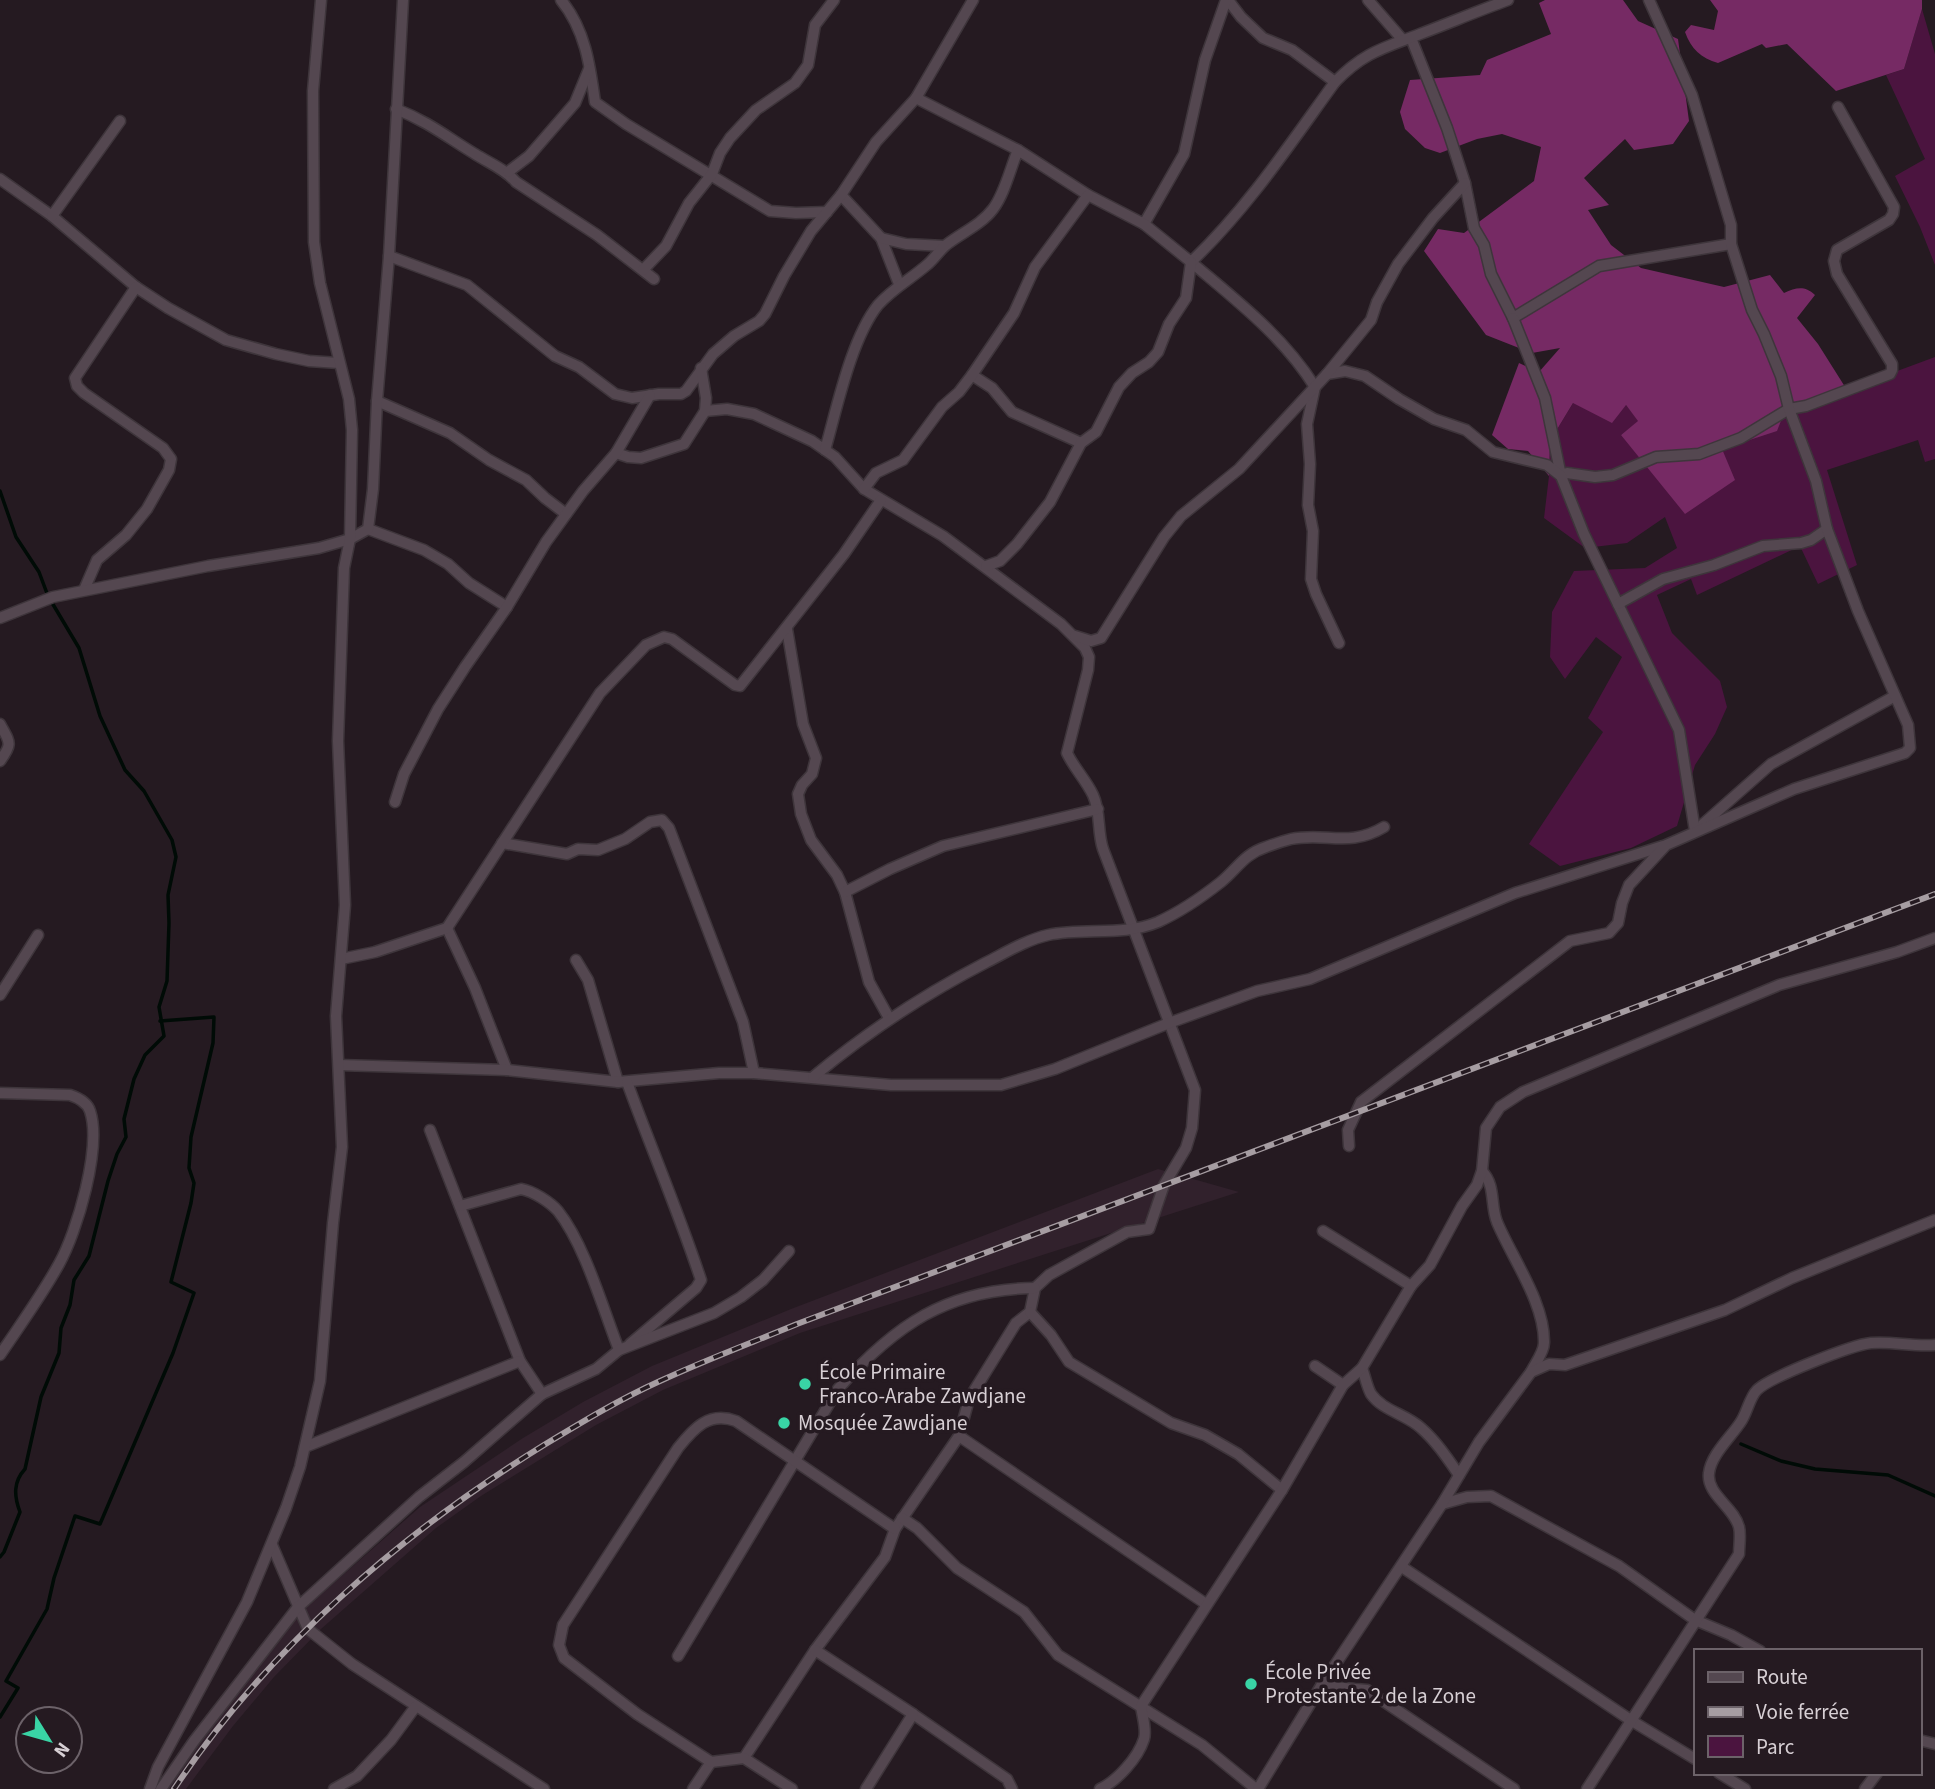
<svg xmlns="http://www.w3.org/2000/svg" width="1935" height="1789" viewBox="0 0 1935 1789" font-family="'Source Sans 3',sans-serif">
	<rect width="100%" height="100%" fill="#251a21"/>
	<polygon fill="#31212c" points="1158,1169 1239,1192 800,1333 663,1390 596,1425 481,1496 436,1528 321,1629 274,1677 233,1726 186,1789 154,1789 212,1709 303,1610 420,1507 523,1438 583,1402 652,1366 791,1309"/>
	<g fill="#4b143f">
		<polygon points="1922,9 1935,54 1935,265 1920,227 1895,176 1925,159 1886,75 1904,69"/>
		<polygon points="1935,357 1935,459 1925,462 1918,440 1827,470 1857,565 1818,584 1800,546 1697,595 1691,579 1657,595 1672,633 1720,681 1727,707 1715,734 1695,765 1677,826 1631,848 1560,866 1529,844 1603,732 1588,718 1622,657 1596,637 1565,679 1550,657 1552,612 1574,571 1645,568 1677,548 1665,517 1627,543 1585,548 1544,518 1549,476 1550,441 1573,403 1626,405 1639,421 1621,435 1721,449 1784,413"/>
	</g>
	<g fill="#762a64">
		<path d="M1545 0H1623L1638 21 1678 39 1689 121 1673 144 1634 150 1625 139 1584 178 1609 205 1588 210 1611 245 1641 268 1724 287 1770 275 1784 293C1796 288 1804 285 1815 295L1797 318 1818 344 1847 390 1784 413 1777 431 1722 449 1735 480 1685 514 1621 435 1638 421 1626 405 1612 423 1573 403 1550 441 1549 476 1528 451 1508 449 1492 435 1519 363 1539 372 1560 348 1532 353 1486 335 1424 251 1438 229 1464 233 1534 181 1541 147 1502 134 1477 139 1440 153 1425 148 1405 129 1400 112 1410 80 1480 75 1487 60 1551 34 1539 3Z"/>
		<path d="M1710 0H1922V9L1904 69 1836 91 1787 44 1766 48 1762 44 1718 63C1701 58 1691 49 1685 32L1691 25 1714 30 1718 11Z"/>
	</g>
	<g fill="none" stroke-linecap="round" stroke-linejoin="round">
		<g stroke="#000b06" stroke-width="3.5">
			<path d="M0 491 16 537 39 572 48 596 79 648 100 716 125 770 144 791 172 840 176 857 168 895 169 923 167 981 159 1007 164 1036 145 1055 134 1079 124 1119 126 1137 117 1154 108 1181 89 1256 74 1280 70 1305 61 1328 59 1353 41 1397 25 1469C13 1482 14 1496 20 1512L4 1552 0 1557"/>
			<polyline points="1741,1444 1781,1461 1815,1469 1888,1475 1935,1496"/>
			<polyline points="0,1717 18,1688 6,1681 47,1609 54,1578 75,1516 100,1524 173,1353 194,1293 171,1282 191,1203 194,1183 189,1168 191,1137 213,1043 214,1017 160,1021"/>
		</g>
		<g stroke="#3e353b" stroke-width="13">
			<g id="minor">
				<path d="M561 0C585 29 590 65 595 102L626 124 770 211 796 213 827 212"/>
				<polyline points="1228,0 1241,17 1263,38 1292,50 1335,82"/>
				<polyline points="1368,0 1402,39"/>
				<polyline points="1411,38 1447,128 1465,183 1474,228 1484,245 1491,274 1513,318 1599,266 1731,244"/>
				<polyline points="916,98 1018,150"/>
				<path d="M396 109C427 121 447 137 475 154 489 163 505 169 516 182L597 235 654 279"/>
				<polyline points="508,172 529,156 575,103 589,69"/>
				<polyline points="0,179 52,216 136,287 168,308 226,340 276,354 309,361 339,363"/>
				<polyline points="841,195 881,238 899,284"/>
				<polyline points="52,216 120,121"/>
				<polyline points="1144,224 1184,154 1205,60 1226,0"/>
				<polyline points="881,238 906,244 944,246"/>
				<polyline points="389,256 467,285 555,356 579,367 615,394 632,398 659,394 681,394 686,391 713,354 734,336 759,321 765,314 784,276 811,231 841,195 876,142 916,98 973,0"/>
				<path d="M1191 262C1237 301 1283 336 1315 387L1307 424 1310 464 1308 505 1313 531 1311 579 1316 594 1339 643"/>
				<polyline points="643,270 666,246 689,203 712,174 720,153 730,138 756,110 795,83 808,65 815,25 834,0"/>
				<polyline points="1513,318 1545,398 1561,476 1567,473 1595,477 1613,475 1656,457 1699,454 1741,438 1789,409 1806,406 1890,374 1892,370 1892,364 1837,274 1834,261 1837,250 1889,220 1893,214 1894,207 1838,107"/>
				<polyline points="1327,374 1345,371 1365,376 1399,399 1434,419 1466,430 1493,452 1547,465 1561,476 1584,534 1679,730 1695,831"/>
				<polyline points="972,375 992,388 1012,412 1081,443"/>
				<polyline points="377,401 450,433 489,460 526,480 545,498 566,514"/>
				<path d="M705 411 727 409 754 414 812 441 835 457 864 489 943 536 1061 624 1085 648 1089 657 1088 670 1067 753C1074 768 1086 780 1093 795 1101 812 1097 831 1103 849L1195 1090 1192 1128 1186 1148 1164 1185 1149 1229 1127 1232 1049 1275 1035 1288 1030 1312 1016 1323 969 1399 959 1436 895 1529 885 1557 815 1650 744 1758"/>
				<path d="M825 450C837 408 851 339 878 305 893 288 911 279 928 264 934 259 939 251 946 245 961 233 981 225 993 209 1005 193 1010 169 1018 150L1088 195 1144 224 1191 262C1247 209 1290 144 1335 82 1364 52 1384 48 1420 34 1449 23 1478 11 1508 0"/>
				<polyline points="616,453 628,457 641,458 684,444 705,411 706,398 701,368"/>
				<polyline points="864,489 876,473 903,460 942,407 959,392 972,375 1014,313 1035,267 1088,195"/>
				<polyline points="368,529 424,550 448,564 469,583 507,607"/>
				<polyline points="986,566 1000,561 1017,544 1050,502 1081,443 1096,432 1119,387 1132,373 1149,362 1158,352 1169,324 1186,298 1191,262"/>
				<polyline points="84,590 97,560 126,535 147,509 169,470 171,459 163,448 84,393 77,386 75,378 136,287"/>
				<polyline points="1618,604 1663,579 1714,565 1763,546 1801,543 1811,540 1827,529"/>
				<polyline points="0,618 53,597 208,566 319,548 350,539 368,529 373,489 377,401 389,256 403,0"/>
				<polyline points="787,629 803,724 816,758 812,774 802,785 798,794 801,814 811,840 837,875 845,892 869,982 889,1018"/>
				<polyline points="1075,636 1091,641 1101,638 1164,537 1181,516 1239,469 1327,374 1371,320 1377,302 1398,264 1433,218 1465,183"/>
				<path d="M0 724C10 743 13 743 0 761"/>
				<polyline points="395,802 404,774 438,709 465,667 507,607 546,542 583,491 616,453 650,395"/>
				<polyline points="1703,824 1771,764 1895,696"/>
				<polyline points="502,843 567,854 578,849 598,850 625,839 650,822 662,820 669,828 743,1022 754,1073"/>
				<polyline points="845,892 890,869 943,846 1098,809"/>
				<polyline points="447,928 475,988 507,1070"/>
				<polyline points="341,959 375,952 447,928 600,693 646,645 664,637 672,639 735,685 740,686 844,554 881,500"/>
				<polyline points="576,960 588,980 618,1082"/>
				<polyline points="0,995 38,935"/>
				<polyline points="339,1065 507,1070 618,1082 719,1073 754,1073 891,1085 1001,1085 1055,1069 1169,1023 1257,991 1310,979 1515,893 1663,846"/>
				<path d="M813 1077C867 1032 923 995 985 963 1005 953 1026 940 1048 935 1085 927 1122 937 1158 922 1180 912 1202 897 1221 882 1237 869 1244 854 1266 847 1274 844 1283 841 1291 839 1326 832 1349 848 1384 827"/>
				<path d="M627 1082C651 1148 679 1213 701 1280L696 1288 630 1344"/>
				<path d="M0 1093 70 1095C79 1098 87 1102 90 1111 102 1147 77 1232 59 1264 42 1295 20 1325 0 1355"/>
				<polyline points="430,1130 520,1361 542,1394"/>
				<polyline points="1349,1146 1348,1130 1361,1102 1570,941 1609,933 1618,923 1622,903 1629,885 1666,845 1794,789 1905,753 1910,748 1908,725 1858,611 1827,529 1816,481 1789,409 1781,376 1764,334 1752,310 1731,244 1731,225 1692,95 1649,0"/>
				<path d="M1482 1171C1496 1186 1490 1204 1497 1222 1512 1258 1545 1303 1544 1343 1544 1352 1535 1364 1531 1372"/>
				<path d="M460 1206 521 1189C533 1191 550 1202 558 1211 585 1245 603 1309 619 1350"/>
				<polyline points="1323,1231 1411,1286"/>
				<polyline points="1030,1312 1051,1335 1069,1362 1171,1423 1205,1435 1238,1454 1282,1490"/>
				<polyline points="1315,1366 1343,1385"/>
				<path d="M1362 1368C1365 1376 1367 1387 1371 1394 1383 1411 1406 1414 1421 1428 1436 1441 1448 1459 1459 1475"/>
				<polyline points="959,1436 1206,1604"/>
				<polyline points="305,1447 520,1361"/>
				<polyline points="1442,1504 1467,1497 1491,1496 1619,1566 1695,1620 1731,1635 1760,1651"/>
				<polyline points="902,1518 917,1528 957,1568 1024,1612 1058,1655 1202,1745 1256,1789"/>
				<polyline points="272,1545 308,1629 352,1664 544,1789"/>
				<polyline points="1402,1567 1632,1721 1695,1759"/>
				<polyline points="815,1650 913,1714 1007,1779 1012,1789"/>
				<path d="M678 1656 838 1389C895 1325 947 1289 1035 1288"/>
				<polyline points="1321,1686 1367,1690 1514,1789"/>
				<polyline points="1919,1740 1935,1744"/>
				<polyline points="1719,1773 1745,1789"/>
				<polyline points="150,1789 158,1767 247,1602 286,1508 300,1467 320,1381 333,1223 342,1147 336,1016 345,905 338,741 344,568 350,539 352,430 349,399 320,283 314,242 313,91 321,0"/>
				<polyline points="161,1789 194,1741 298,1607 419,1497 464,1462 542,1394 596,1369 619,1350 714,1313 741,1297 763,1280 789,1251"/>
				<polyline points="334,1789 357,1776 391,1740 416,1706"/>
				<polyline points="693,1789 711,1762"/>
				<path d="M792 1789 744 1758 711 1762 637 1714 564 1658 559 1645 563 1625 678 1448C694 1428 709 1411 736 1421L895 1529"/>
				<polyline points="866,1789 913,1714"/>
				<path d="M1100 1789C1117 1781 1138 1758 1144 1739 1147 1730 1142 1715 1141 1706L1282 1490 1343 1385 1362 1368 1411 1286 1430 1265 1462 1206 1477 1185 1482 1171 1486 1128 1500 1107 1523 1092 1779 985 1897 952 1935 938"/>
				<polyline points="1258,1789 1321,1686 1442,1504 1479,1442 1531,1372 1549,1364 1565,1365 1725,1310 1792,1278 1935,1220"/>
				<path d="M1587 1789 1739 1554C1739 1546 1741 1535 1739 1527 1734 1507 1706 1494 1709 1473 1711 1455 1730 1438 1740 1423 1747 1414 1749 1398 1757 1390 1770 1377 1852 1345 1871 1343 1892 1341 1913 1347 1935 1345"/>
				<polyline points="1865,1789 1877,1773"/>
			</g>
		</g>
		<use href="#minor" stroke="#544750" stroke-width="10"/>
		<g stroke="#a69da2" stroke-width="6">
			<path id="rail" d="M174 1789C268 1648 401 1533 544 1445 582 1422 620 1399 660 1381 705 1360 751 1343 797 1324L1935 894"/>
		</g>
		<use href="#rail" stroke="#251a21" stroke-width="3.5" stroke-dasharray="10" stroke-linecap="butt"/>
	</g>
	<g fill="#39d4a5" stroke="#251a21" stroke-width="2.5">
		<circle cx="805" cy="1384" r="7"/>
		<circle cx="784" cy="1423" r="7"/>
		<circle cx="1251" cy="1684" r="7"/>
	</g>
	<g text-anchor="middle" stroke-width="7" stroke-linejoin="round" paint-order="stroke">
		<g font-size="21" fill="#d7cfd4" stroke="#251a21" text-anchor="start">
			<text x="819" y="1379">École Primaire<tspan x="819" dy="24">Franco-Arabe Zawdjane</tspan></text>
			<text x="798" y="1430">Mosquée Zawdjane</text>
			<text x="1265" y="1679">École Privée<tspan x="1265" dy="24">Protestante 2 de la Zone</tspan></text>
		</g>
	</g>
	<rect x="1694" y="1649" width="228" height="126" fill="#251a21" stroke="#6c6269" stroke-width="2"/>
	<rect x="1708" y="1672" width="35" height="10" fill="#544750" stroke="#6c6269" stroke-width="2"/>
	<text x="1756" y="1684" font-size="21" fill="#d7cfd4">Route</text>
	<rect x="1708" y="1707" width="35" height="10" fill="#a69da2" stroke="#6c6269" stroke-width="2"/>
	<text x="1756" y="1719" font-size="21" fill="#d7cfd4">Voie ferrée</text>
	<rect x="1708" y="1736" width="35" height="21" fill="#4b143f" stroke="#6c6269" stroke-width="2"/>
	<text x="1756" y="1754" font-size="21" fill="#d7cfd4">Parc</text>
	<g transform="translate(49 1740) rotate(127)"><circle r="33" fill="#251a21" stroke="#6c6269" stroke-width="2"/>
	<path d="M0-5L12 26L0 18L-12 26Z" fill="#39d4a5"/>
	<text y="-10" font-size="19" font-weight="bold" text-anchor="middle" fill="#d7cfd4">N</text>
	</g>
</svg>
